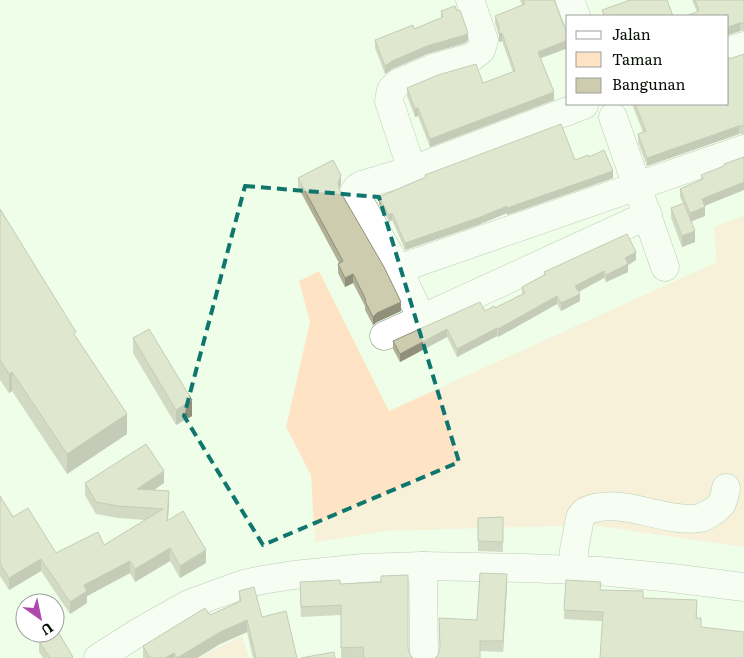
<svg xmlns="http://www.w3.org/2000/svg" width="744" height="658" viewBox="0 0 744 658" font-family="Literata,serif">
	<rect width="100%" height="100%" fill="#eefee9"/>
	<g fill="#fee3c4">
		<polygon points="744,216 744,547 591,525 386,531 315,542 311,475 286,427 310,322 299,281 319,271 389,411 717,262 714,227"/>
		<polygon points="242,636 249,658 198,658"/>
	</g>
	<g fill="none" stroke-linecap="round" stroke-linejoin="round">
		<g stroke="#7f917a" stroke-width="29">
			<g id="minor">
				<polyline points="570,0 576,16"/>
				<polyline points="728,51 744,46"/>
				<polyline points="613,117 665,267"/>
				<polyline points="412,170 389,101 391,90 398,83 433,68 472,57 481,50 484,40 470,0"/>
				<polyline points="398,269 744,149"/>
				<polyline points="422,319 398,269 354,192 357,188 362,185 412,170 584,105"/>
				<polyline points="384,336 648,215"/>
				<polyline points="423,566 424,658"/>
				<path d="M574 570V550L580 518C583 511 589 509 595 508 630 500 665 523 700 518 707 516 718 509 722 503 724 499 725 493 726 488"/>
				<polyline points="98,658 139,632 189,604 244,584 262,580 294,575 363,568 423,566 525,568 599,571 672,578 744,587"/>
			</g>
		</g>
		<use href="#minor" stroke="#fff" stroke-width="28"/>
	</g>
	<g fill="#b1af96">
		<polygon points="520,0 554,0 568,36 568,48 541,58 554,100 430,147 418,116 415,117 407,96 407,88 483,83 513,72 502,41 499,42 499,35 495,23 495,16 522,5"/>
		<polygon points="692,0 744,0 744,31 740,31 728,35 728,16 697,12"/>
		<polygon points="441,11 468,40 465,43 427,54 392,69 385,74 375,48 375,40 414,29 441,18"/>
		<polygon points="744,54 744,134 739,134 647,166 638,142 638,134 643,132 633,107 633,104 728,104 732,58"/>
		<polygon points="589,157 613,178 507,215 507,213 478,225 405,250 392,220 389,222 379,204 379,197 425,177 425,175 575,160"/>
		<polygon points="744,157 705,206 705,216 691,221 695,242 682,247 671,218 671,208 683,203 680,197 680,189 701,180 701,175 724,166 724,164"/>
		<polygon points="298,178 341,184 340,188 340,191 401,311 377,322 373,325 365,310 365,306 353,283 345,287 338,273 338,264 339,263 298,187"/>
		<polygon points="0,209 76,338 127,434 67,474 12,391 9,393 0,380"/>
		<polygon points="636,260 628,265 628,272 606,282 604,278 579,292 580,301 561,311 557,304 498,337 497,336 457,357 447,337 400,362 393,349 393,341 485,311 495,308 522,294 522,287 544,275 544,272"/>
		<polygon points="133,338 192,416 176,425 133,353"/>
		<polygon points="85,483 164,483 154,490 169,503 168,520 206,563 180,578 170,561 135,582 130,573 87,596 87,603 70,614 41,571 9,590 0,576 0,496 13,517 56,553 104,545 145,520 118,518 96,514 85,495"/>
		<polygon points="503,517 503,552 478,551 478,518"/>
		<polygon points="381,576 411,656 413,658 341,658 341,615 301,617 300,592 340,584 381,582"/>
		<polygon points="507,584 503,652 480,651 477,620"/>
		<polygon points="601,590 697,610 697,618 701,627 564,619 564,610"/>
		<polygon points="239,591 262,617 297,658 253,658 247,632 220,644 197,658 143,658 143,646 239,602"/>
		<polygon points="39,641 73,658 43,658 39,652"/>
	</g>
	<g fill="#908f7a">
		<polygon points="740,23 740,31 728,35 728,27"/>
		<polygon points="468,33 468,40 465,43 427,54 392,69 385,74 385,66 392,61 427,46"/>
		<polygon points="502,33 502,41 499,42 499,34"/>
		<polygon points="568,40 568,48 538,59 538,52"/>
		<polygon points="554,92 554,100 430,147 430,139"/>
		<polygon points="418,108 418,116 415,117 415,109"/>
		<polygon points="739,126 739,134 647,166 647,158"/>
		<polygon points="613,171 613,178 507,215 507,208"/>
		<polygon points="341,175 341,184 338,192 338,183"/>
		<polygon points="744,182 744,190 702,207 702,199"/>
		<polygon points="507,206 507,213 478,225 405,250 405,243"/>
		<polygon points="705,207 705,216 690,222 690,213"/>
		<polygon points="392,213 392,220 389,222 389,215"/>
		<polygon points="695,231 695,242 682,247 682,236"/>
		<polygon points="636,252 636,260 628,265 628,272 606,282 606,275 625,258"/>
		<polygon points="604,271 604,278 575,293 575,286"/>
		<polygon points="353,274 353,283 345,287 345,278"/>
		<polygon points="580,294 580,301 561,311 561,303"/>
		<polygon points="557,296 557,304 498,337 498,329"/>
		<polygon points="401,302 401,311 377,322 373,325 373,317 377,313"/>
		<polygon points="497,328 497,336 457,357 457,349"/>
		<polygon points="447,329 447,337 400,362 400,354"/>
		<polygon points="12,372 12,391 9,393 9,374"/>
		<polygon points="192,400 192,416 176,425 176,410"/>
		<polygon points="127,414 127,434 67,474 67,454"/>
		<polygon points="164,471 164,483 137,501 137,489"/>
		<polygon points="169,491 169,503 167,533 167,521"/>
		<polygon points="170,548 170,561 135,582 135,569"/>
		<polygon points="206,550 206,563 180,578 180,566"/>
		<polygon points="41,559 41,571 9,590 9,578"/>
		<polygon points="130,561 130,573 87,596 87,603 70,614 70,602 84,585"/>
		<polygon points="507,574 507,584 503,652 503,641"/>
		<polygon points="247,620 247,632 220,644 197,658 177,658 220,632"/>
		<polygon points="174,653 174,658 165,658"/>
	</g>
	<g fill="#ceccaf" stroke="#908f7a">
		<polygon points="523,0 554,0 568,36 568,40 538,52 554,92 430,139 418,108 415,109 407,88 438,75 476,64 483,83 515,71 502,33 499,34 499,27 495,16 525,4"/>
		<polygon points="630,0 667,0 673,16 604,16 602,10"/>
		<polygon points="695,0 744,0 744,23 740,23 728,27 728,16 686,16 699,11"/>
		<polygon points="455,6 457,11 460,10 468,33 465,35 427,46 392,61 385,66 375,40 413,25 414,29 443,17 441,11"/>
		<polygon points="744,54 744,126 739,126 647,158 638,134 646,131 635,104 728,104 728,58 732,58"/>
		<polygon points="561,124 575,160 588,155 589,157 604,150 613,171 507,208 507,206 478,218 405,243 392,213 389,215 379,197 426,177 425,175"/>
		<polygon points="744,157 744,182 702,199 705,207 690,213 680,189 703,179 701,175 724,166 724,164"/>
		<polygon points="333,160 341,175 338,183 340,191 384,267 401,302 377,313 373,317 365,301 366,300 353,274 345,278 338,264 343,261 298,178"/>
		<polygon points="684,203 695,231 682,236 671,208"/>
		<polygon points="0,209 76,332 74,334 127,414 67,454 12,372 9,374 0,360"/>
		<polygon points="627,234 636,252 625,258 628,264 606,275 604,271 575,286 580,294 561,303 557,296 498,329 497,328 457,349 447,329 400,354 393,341 480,302 485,311 494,306 495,308 525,293 522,287 546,274 544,272"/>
		<polygon points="149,329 192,400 176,410 133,338"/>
		<polygon points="146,444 164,471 137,489 169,491 167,521 183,511 206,550 180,566 170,548 135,569 130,561 84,585 87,591 70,602 41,559 9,578 0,564 0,496 13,517 28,508 56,553 98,532 104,545 163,509 118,506 96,502 85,483"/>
		<polygon points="503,517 503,542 478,541 478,518"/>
		<polygon points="480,573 507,574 503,641 480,641 480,658 435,658 438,655 440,648 439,618 477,620"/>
		<polygon points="408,575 408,649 411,656 413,658 364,658 363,647 341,648 341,605 301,607 300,582 340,580 340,584 381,582 381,576"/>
		<polygon points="566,580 601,582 600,590 643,591 643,598 697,600 696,618 701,618 701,627 744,632 744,658 600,658 603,612 564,610"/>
		<polygon points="254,587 262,617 286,611 297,658 256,658 247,620 220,632 177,658 174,653 165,658 150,658 143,646 205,608 210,615 241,601 239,591"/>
		<polygon points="57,630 73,657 71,658 50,658 39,641 52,633 55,633 55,631"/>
		<polygon points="334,652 335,658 301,658"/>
	</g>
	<path d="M0 0H744V658H0ZM245 186 379 197 459 462 263 545 184 416Z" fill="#eefee9" fill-opacity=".55" fill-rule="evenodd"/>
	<path fill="none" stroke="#0f766e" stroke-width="4" stroke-dasharray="10 6" stroke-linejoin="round" d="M245 186 379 197 459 462 263 545 184 416Z"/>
	<rect x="566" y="15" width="162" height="90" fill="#ffffff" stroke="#9d9f9c"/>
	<rect x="576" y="31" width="25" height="8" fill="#ffffff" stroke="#9d9f9c"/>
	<text x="612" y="40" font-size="15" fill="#091008">Jalan</text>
	<rect x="576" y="52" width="25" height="15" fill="#fee3c4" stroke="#9d9f9c"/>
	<text x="612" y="65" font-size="15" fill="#091008">Taman</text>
	<rect x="576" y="78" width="25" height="15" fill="#ceccaf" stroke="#9d9f9c"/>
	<text x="612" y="90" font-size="15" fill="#091008">Bangunan</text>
	<g transform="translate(40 618) rotate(147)"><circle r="24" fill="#ffffff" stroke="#9d9f9c"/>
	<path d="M0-4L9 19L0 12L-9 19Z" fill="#b048ab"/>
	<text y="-8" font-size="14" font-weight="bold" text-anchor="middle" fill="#091008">U</text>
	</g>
</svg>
